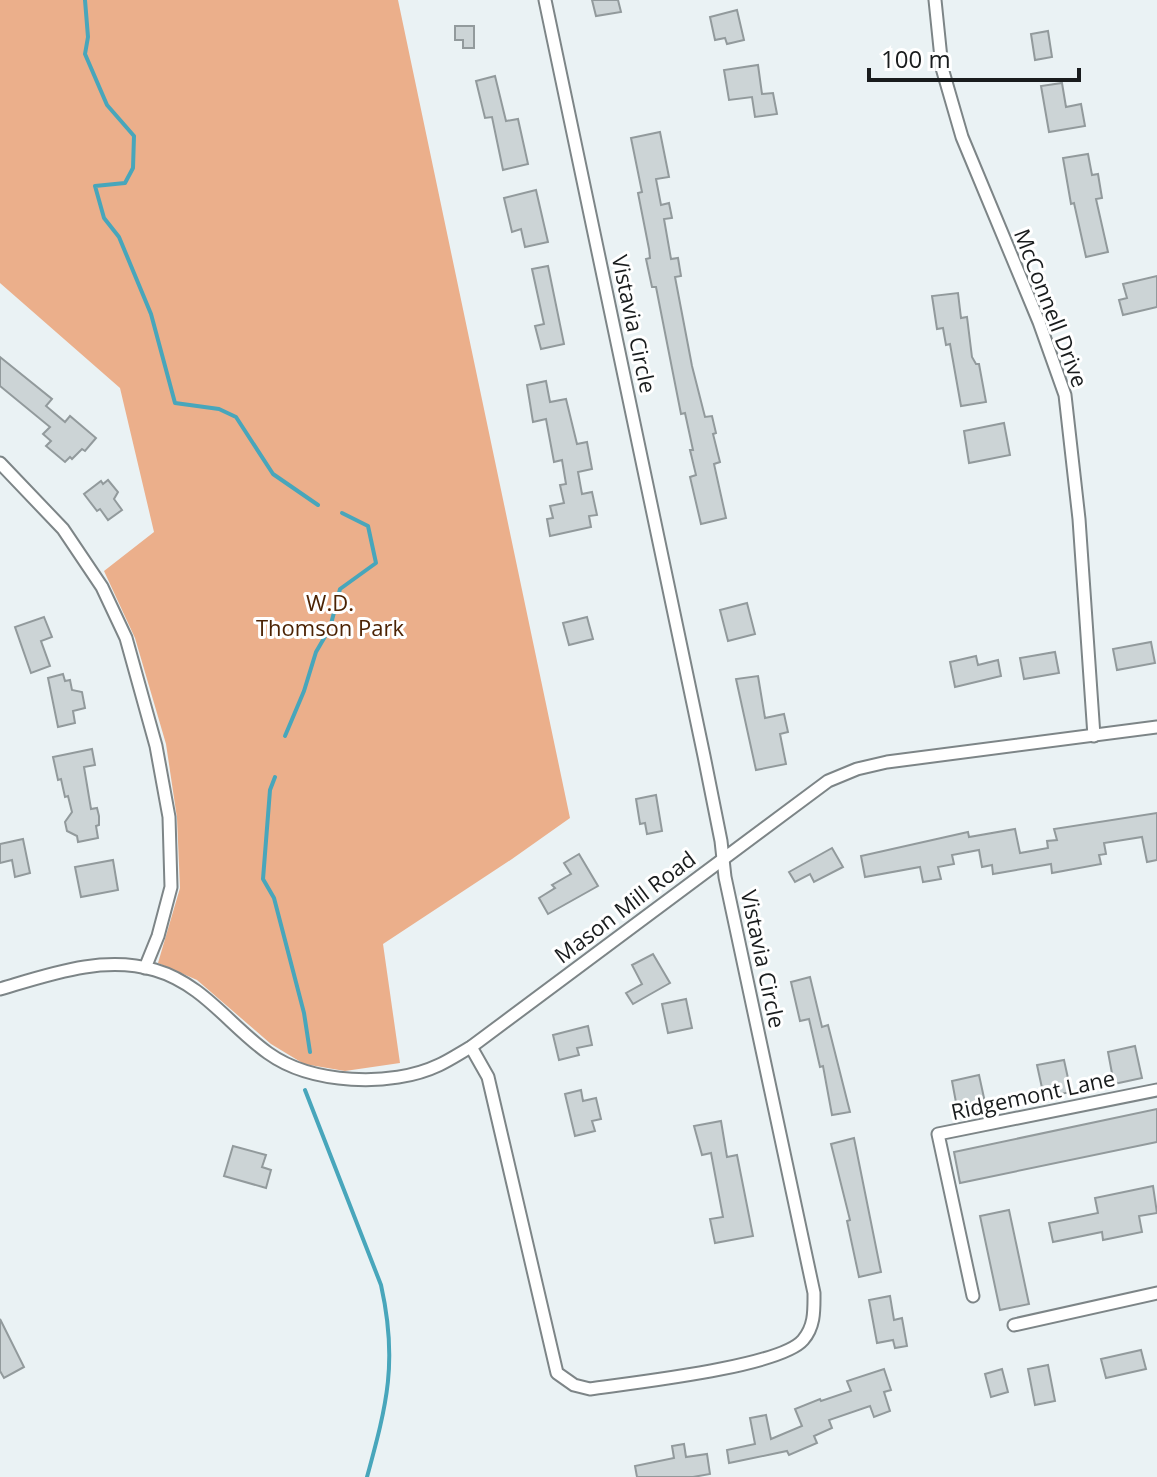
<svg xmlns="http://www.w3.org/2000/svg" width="1157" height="1477" viewBox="0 0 1157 1477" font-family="'Open Sans',sans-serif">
	<rect width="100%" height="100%" fill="#eaf2f4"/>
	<polygon fill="#ebaf8b" points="0,0 398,0 570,818 512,859 383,944 400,1063 345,1071 304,1064 271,1044 197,980 158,963 180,888 177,818 166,744 135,638 104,571 154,532 120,388 0,283"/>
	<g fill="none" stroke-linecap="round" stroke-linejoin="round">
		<g stroke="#48a6bb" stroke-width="4">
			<polyline points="85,0 88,37 85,54 107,105 134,136 133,168 125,183 95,186 104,218 119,237 151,314 175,403 219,409 236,417 273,474 318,505"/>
			<polyline points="285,736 304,691 316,652 330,628 340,589 376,563 368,526 342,513"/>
			<polyline points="275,777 270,790 263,879 274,898 304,1013 310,1052"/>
			<path d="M305 1090 381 1285C398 1361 387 1404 367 1477"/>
		</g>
	</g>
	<g fill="#ccd4d6" stroke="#929a9c" stroke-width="2">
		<polygon points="592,0 618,0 621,12 596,16"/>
		<polygon points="737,10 744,40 727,44 725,38 715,40 710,17"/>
		<polygon points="455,26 474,26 474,48 463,48 463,40 455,40"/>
		<polygon points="1048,31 1052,57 1035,60 1031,34"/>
		<polygon points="758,65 762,94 773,93 777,114 755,117 752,97 729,100 724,70"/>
		<polygon points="495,76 506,121 518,119 528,164 503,170 492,117 485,118 476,81"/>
		<polygon points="1062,83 1066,107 1081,104 1085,126 1049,132 1041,86"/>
		<polygon points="660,132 669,177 656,179 661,205 669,203 672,218 664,219 671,259 678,258 681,276 675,277 692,366 705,417 712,416 716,433 713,434 720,462 714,464 726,518 701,524 690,477 696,475 690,450 693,450 685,413 681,414 656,287 652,287 646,259 650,258 649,249 638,193 642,192 631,138"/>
		<polygon points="1088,154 1092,175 1098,174 1102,198 1096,199 1108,252 1086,257 1074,203 1071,204 1063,158"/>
		<polygon points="536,190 548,242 525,247 521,229 512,232 504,198"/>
		<polygon points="548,266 564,344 541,349 535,326 544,324 532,269"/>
		<polygon points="1157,276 1157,307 1123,315 1119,300 1127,298 1123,284"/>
		<polygon points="958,293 961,318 967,317 972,357 976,364 979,364 986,402 961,406 950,344 946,345 943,328 937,329 932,296"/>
		<polygon points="0,357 52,399 46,406 65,422 70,416 96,438 85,451 82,449 72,459 70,457 65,462 46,446 51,441 43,434 50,427 0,386"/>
		<polygon points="546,381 550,402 566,399 577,444 587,442 592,469 578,472 582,494 592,492 597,515 589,516 591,527 550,536 547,519 553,518 550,506 564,503 560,485 566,484 562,460 554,462 546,419 533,422 527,385"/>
		<polygon points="1004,423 1010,455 969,463 964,431"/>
		<polygon points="108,480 118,492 114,499 122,510 108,520 100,509 97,511 84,494 101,481 103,484"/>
		<polygon points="747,603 755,634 728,641 720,610"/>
		<polygon points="44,617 52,637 41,641 50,666 31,673 15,627"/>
		<polygon points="587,617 593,639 569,645 563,623"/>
		<polygon points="1151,642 1155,663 1117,670 1113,649"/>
		<polygon points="1055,652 1059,673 1024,679 1020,658"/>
		<polygon points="976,656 978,665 998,660 1001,676 955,687 950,662"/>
		<polygon points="63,674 65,681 70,680 72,690 82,692 85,708 73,711 75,723 58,727 48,678"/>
		<polygon points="758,676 765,718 784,714 788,732 780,734 786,764 756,770 736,679"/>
		<polygon points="92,749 95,765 84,767 91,809 97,808 99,816 99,825 96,826 98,838 78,842 77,836 67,831 65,822 72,812 68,796 65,797 61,779 58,780 53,757"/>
		<polygon points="656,795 662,831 647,834 645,823 640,824 636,799"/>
		<polygon points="1157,813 1157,860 1147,862 1142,837 1104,843 1106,854 1099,855 1101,864 1052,873 1051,864 993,874 992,865 982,867 979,850 952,855 954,864 938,867 941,879 923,882 920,867 865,877 861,856 968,832 969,837 1015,829 1020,853 1048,848 1047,841 1057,840 1054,829"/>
		<polygon points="23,839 30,873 15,877 12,860 0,863 0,844"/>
		<polygon points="832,848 843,867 814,882 810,874 795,882 789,872"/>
		<polygon points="579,854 598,886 548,914 539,898 555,888 552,885 571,874 564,863"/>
		<polygon points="113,860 118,890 81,897 75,867"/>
		<polygon points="653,954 670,983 633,1004 626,993 642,984 632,965"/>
		<polygon points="810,977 822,1027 828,1025 850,1112 832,1115 823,1066 820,1067 809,1019 800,1021 791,982"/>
		<polygon points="686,999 692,1028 668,1033 662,1004"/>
		<polygon points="588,1026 592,1045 577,1048 579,1055 559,1060 553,1035"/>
		<polygon points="1135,1046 1142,1078 1114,1084 1108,1052"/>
		<polygon points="1064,1060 1071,1092 1044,1097 1037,1065"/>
		<polygon points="979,1075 986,1107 958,1113 952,1081"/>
		<polygon points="581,1090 583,1101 596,1098 601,1119 592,1121 595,1131 575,1136 565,1094"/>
		<polygon points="1157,1109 1157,1142 960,1183 954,1152"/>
		<polygon points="721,1121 727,1157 737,1155 753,1236 715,1243 710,1219 723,1217 711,1153 702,1155 694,1126"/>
		<polygon points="854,1138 881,1272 859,1277 847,1221 850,1220 831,1144"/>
		<polygon points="233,1146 266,1155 262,1167 271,1170 266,1188 224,1176"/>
		<polygon points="1153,1186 1157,1213 1139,1216 1142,1232 1103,1240 1102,1232 1053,1242 1049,1223 1098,1213 1095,1198"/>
		<polygon points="1009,1210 1029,1304 1000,1310 980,1216"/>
		<polygon points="890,1296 894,1320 902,1318 907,1346 895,1348 893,1340 877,1343 869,1300"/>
		<polygon points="0,1319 24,1367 4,1378 0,1371"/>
		<polygon points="1141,1350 1146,1369 1106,1378 1101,1359"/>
		<polygon points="1048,1365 1055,1401 1035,1405 1028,1369"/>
		<polygon points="884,1369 891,1390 884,1392 890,1411 874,1417 870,1406 829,1420 832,1428 814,1436 817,1443 789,1455 787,1451 729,1463 727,1450 755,1444 750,1418 766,1415 771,1439 802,1426 795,1409 820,1399 821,1401 851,1391 847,1381"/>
		<polygon points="1002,1369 1008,1392 991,1397 985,1374"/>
		<polygon points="684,1444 686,1457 707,1454 710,1474 693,1477 637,1477 635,1466 674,1458 672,1446"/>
	</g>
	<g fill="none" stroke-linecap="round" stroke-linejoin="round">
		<g stroke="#7d8587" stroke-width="15">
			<g id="street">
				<polyline points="935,0 942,68 962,137 1039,322 1065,395 1079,519 1094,736"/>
				<polyline points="0,463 63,529 102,587 126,638 156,746 169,817 171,887 158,936 145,968"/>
				<path d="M0 989C51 974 103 955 155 970 203 984 229 1025 268 1053 311 1084 391 1088 439 1065 450 1060 460 1053 471 1047L828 781 857 769 887 762 1157 727"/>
				<path d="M471 1047 488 1077 557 1373 574 1385 590 1389C631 1383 780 1367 803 1340 815 1326 814 1310 814 1293L725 877 721 841 704 756 545 0"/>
				<polyline points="973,1296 938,1134 1157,1090"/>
				<polyline points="1014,1325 1157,1293"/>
			</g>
		</g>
		<use href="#street" stroke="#fff" stroke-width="11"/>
	</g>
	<g text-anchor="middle" stroke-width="6" stroke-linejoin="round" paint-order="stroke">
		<g font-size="22" fill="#191c1d" stroke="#fff">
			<text transform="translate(1051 308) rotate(69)" y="8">McConnell Drive</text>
			<text transform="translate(634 324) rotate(78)" y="8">Vistavia Circle</text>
			<text transform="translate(625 907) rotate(-37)" y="8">Mason Mill Road</text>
			<text transform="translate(763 959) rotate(78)" y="8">Vistavia Circle</text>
			<text transform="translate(1033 1095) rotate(-12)" y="8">Ridgemont Lane</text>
		</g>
		<g font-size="22" fill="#4c2304" stroke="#fff">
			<text x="330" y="611">W.D.<tspan x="330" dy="25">Thomson Park</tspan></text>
		</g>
	</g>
	<path d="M869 68v12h210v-12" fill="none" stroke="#191c1d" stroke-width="4"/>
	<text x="881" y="68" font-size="24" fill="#191c1d" stroke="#ffffff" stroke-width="6" paint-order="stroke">100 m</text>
</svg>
